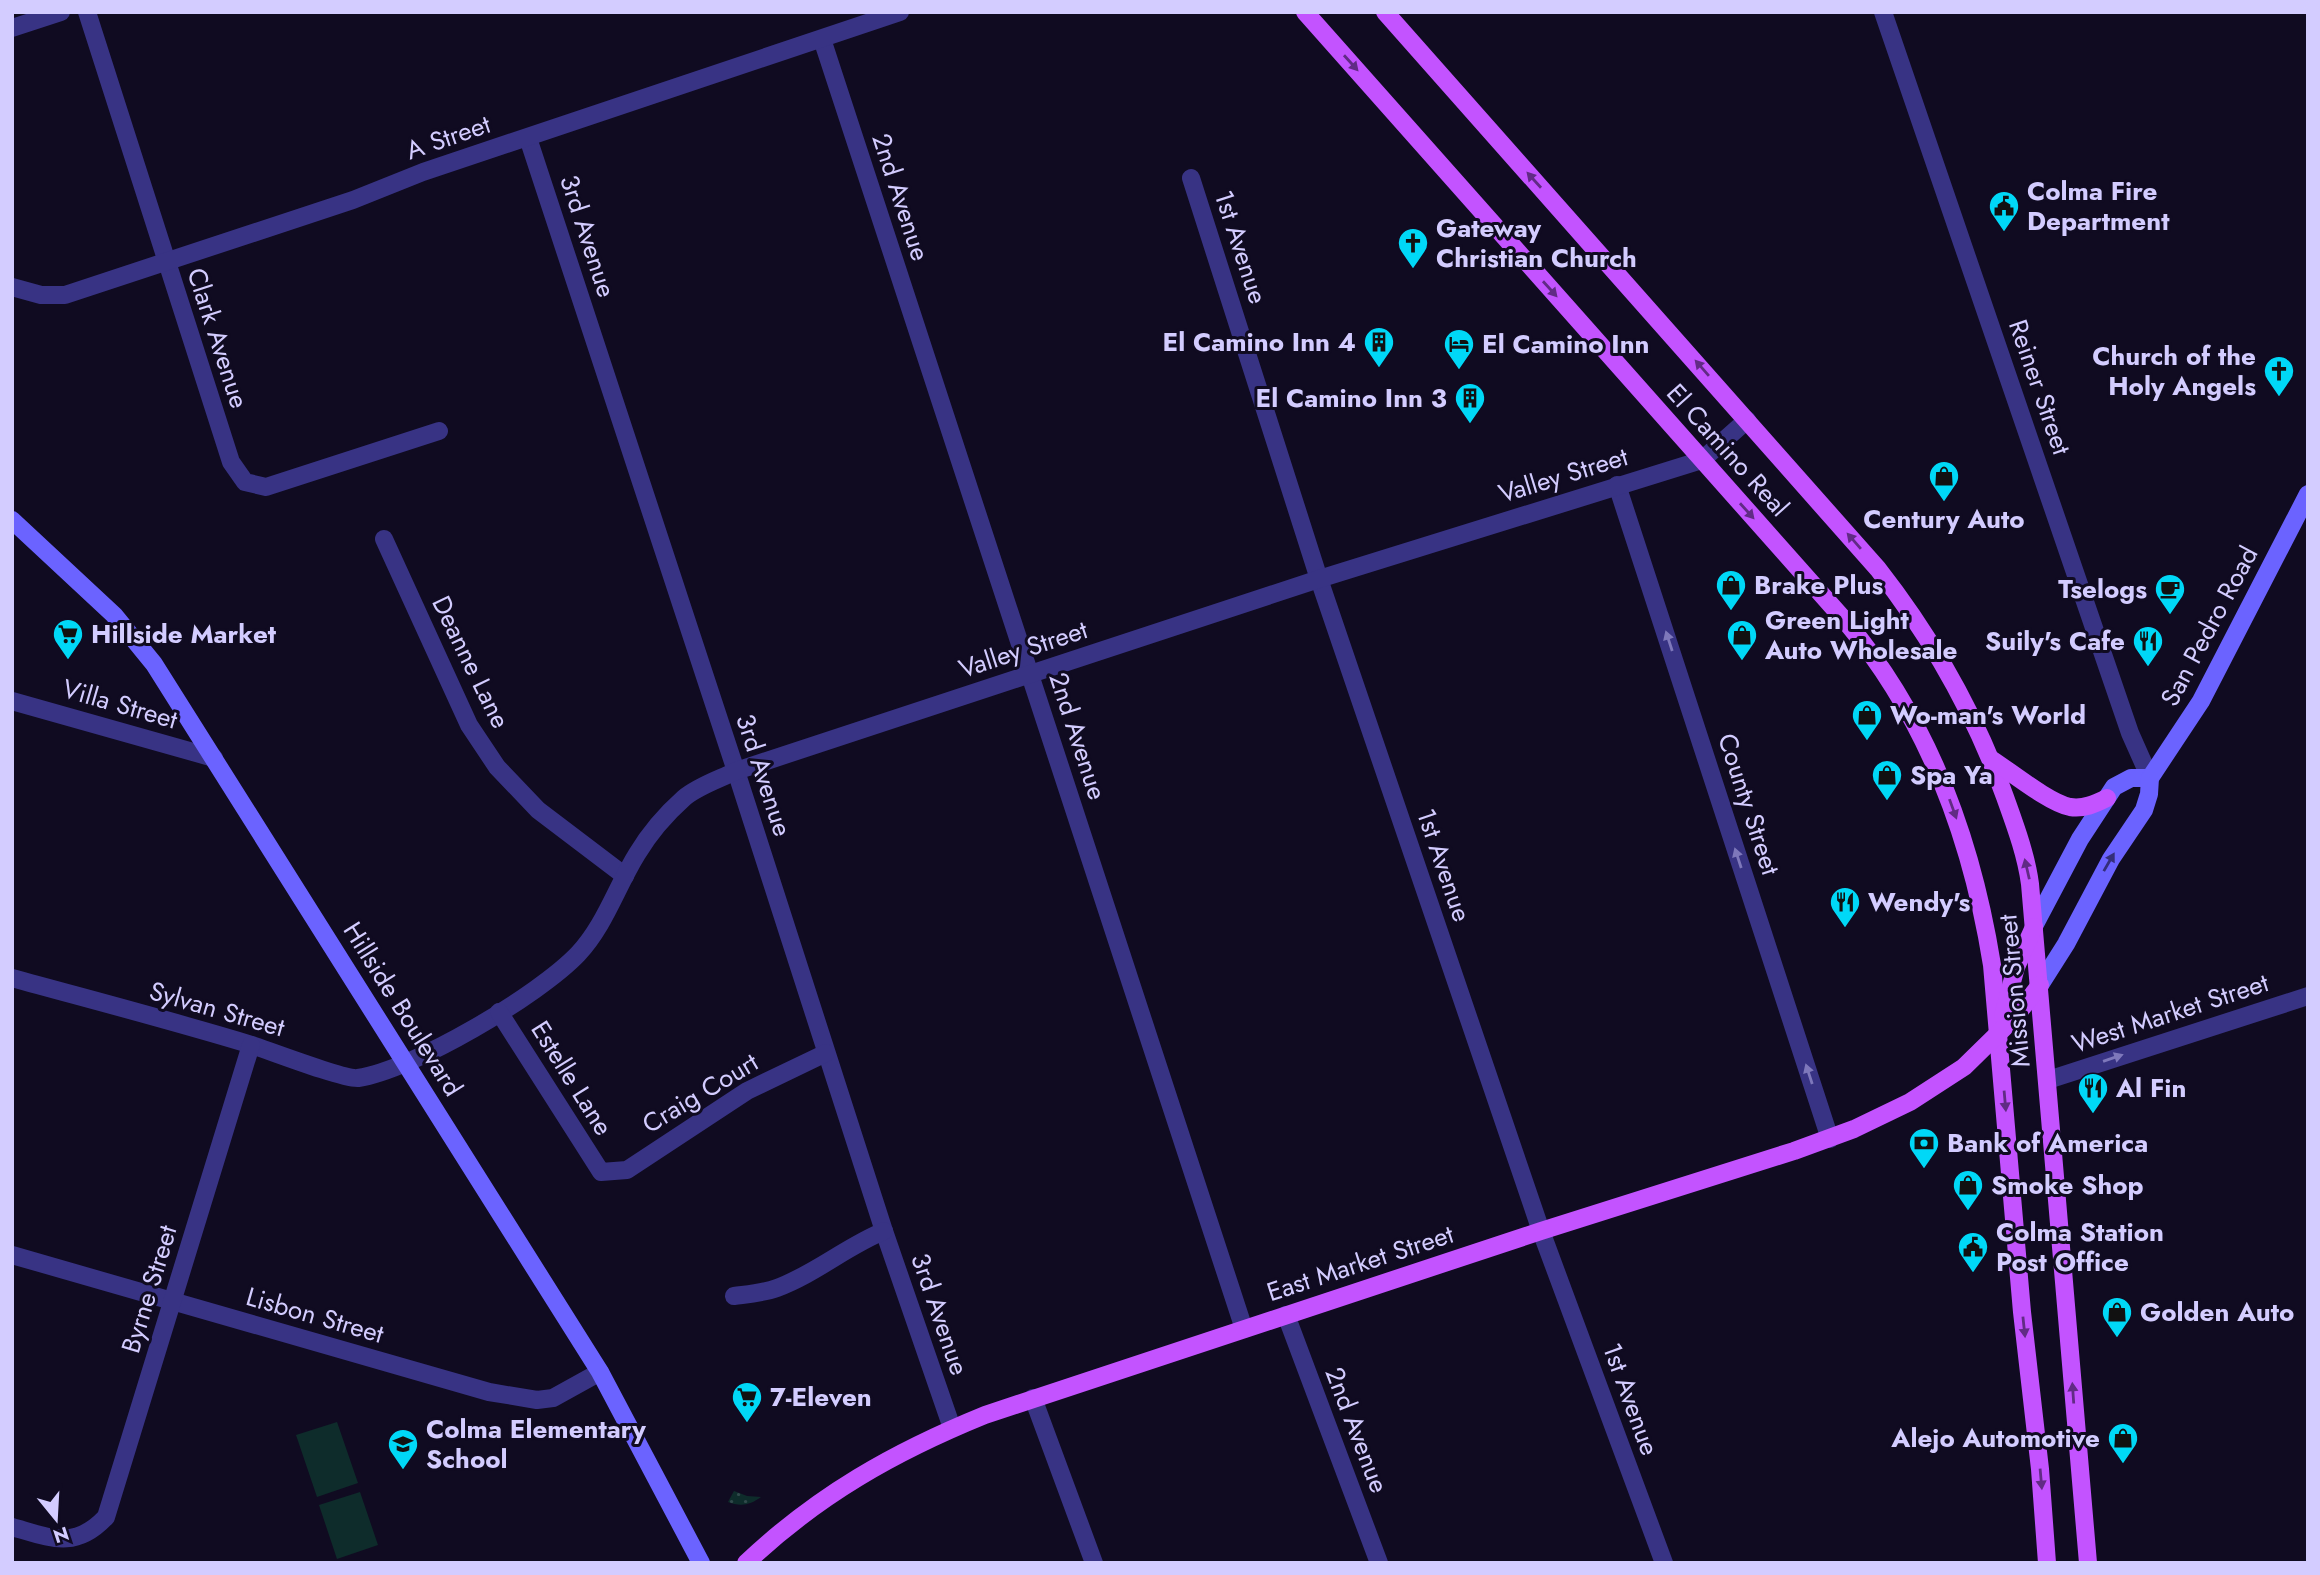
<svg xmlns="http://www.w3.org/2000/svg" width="2320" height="1575" viewBox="0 0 2320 1575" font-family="Jost,sans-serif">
	<defs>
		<pattern id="green-dots" width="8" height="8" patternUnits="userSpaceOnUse" patternTransform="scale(1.75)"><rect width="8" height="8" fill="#0e2c2b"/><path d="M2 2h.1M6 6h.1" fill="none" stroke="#30494b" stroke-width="1.8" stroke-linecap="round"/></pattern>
	</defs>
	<rect width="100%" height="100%" fill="#100b21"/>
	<path fill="url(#green-dots)" d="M734 1491 747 1496 761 1497C750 1505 741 1507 728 1502Z"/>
	<g fill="#0e2c2b">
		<polygon points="337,1422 358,1483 317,1497 296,1435"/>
		<polygon points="360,1492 378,1545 337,1559 319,1505"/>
	</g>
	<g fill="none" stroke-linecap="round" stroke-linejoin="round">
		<g stroke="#383384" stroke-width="18">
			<polyline points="87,12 231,462 245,482 266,487 439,431"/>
			<polyline points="1883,12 2130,733 2150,778"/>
			<polyline points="12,28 61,12"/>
			<polyline points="822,39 1244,1329"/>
			<polyline points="528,138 736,771 884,1231 952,1428"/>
			<polyline points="1191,178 1319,579 1541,1231 1664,1563"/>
			<polyline points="12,287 41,295 65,295 353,200 423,172 900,12"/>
			<polyline points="1617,485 1830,1139"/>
			<polyline points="384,539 469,725 497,767 538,810 625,876"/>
			<polyline points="12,701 214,758"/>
			<path d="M12 978C92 1000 173 1021 252 1045 270 1051 346 1080 358 1078 413 1070 539 995 578 954 605 925 616 888 637 854 649 834 666 814 684 798 698 786 720 779 736 771L1319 579 1702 460 1747 420"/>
			<polyline points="499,1012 601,1172 627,1170 747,1091 826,1053"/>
			<polyline points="2048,1080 2308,996"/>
			<polyline points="12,1255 489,1392 537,1400 553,1398 600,1372"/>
			<path d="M734 1296C749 1294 763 1293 777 1288 815 1274 847 1246 884 1231"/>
			<polyline points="1286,1315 1379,1563"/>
			<polyline points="1033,1398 1094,1563"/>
			<path d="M12 1527C51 1538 75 1550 106 1517L251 1045"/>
		</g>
		<g stroke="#6b63ff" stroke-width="18">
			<polyline points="12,520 114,615 154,664 600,1372 701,1563"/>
			<polyline points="2034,926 2080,839 2114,787 2131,778 2150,778"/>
			<polyline points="2040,985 2066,944 2111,859 2144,810 2149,794 2150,778 2201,701 2308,494"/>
		</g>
		<g stroke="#c353ff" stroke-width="18">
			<path d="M1305 12 1847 623C1929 721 1972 840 1992 965L2022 1312 2040 1469 2047 1563"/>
			<path d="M1385 12 1878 569C1932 638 1975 714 2005 797 2015 825 2026 854 2030 884L2088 1563"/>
			<path d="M1991 759C2010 771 2049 803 2070 807 2084 809 2095 804 2107 798"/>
			<polyline points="2003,1016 2016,967 2034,927"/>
			<path d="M746 1563C818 1495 894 1452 985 1415L1541 1231 1794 1151 1854 1129 1910 1102 1964 1067 2014 1018 2040 985"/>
		</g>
	</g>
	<defs><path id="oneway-solid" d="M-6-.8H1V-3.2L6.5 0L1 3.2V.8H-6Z" transform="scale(1.75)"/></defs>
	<g fill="#612b85">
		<use href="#oneway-solid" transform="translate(1351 63) rotate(48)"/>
		<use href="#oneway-solid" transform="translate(1534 180) rotate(-132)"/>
		<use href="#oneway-solid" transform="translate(1550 289) rotate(48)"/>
		<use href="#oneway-solid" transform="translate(1702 368) rotate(-131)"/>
		<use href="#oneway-solid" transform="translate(1747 511) rotate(48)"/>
		<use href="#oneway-solid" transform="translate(1854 541) rotate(-131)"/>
		<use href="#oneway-solid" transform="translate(1953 809) rotate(70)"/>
		<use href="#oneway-solid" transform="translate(2027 869) rotate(-103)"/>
		<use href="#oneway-solid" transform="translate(2005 1101) rotate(85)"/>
		<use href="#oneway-solid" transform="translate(2024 1327) rotate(84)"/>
		<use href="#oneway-solid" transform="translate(2073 1393) rotate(-94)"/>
		<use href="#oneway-solid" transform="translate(2041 1479) rotate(85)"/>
	</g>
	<g fill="#7e78bb">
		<use href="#oneway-solid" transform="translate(1669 641) rotate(-108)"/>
		<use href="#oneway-solid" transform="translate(1738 858) rotate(-108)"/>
		<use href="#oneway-solid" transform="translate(2113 1058) rotate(-19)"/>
		<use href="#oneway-solid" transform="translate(1809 1074) rotate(-108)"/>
	</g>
	<use fill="#342e7a" href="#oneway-solid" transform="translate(2109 862) rotate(-60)"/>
	<defs>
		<g id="civic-pin" transform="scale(1.575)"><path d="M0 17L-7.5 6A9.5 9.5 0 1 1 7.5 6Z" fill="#00d8f7" stroke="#100b21"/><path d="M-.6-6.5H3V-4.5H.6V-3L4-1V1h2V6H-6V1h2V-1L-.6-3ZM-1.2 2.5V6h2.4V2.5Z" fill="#111"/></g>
		<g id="church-pin" transform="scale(1.575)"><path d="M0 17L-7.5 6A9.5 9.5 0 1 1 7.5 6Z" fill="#00d8f7" stroke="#100b21"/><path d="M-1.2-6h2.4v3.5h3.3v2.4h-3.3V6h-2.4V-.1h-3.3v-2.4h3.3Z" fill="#111"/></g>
		<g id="building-pin" transform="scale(1.575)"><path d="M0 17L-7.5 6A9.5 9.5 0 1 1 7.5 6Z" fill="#00d8f7" stroke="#100b21"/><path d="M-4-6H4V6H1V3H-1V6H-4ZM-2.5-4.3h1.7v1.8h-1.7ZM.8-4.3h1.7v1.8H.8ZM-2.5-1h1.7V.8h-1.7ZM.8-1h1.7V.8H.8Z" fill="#111"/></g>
		<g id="hotel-pin" transform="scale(1.575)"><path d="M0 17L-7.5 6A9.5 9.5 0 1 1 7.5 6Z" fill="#00d8f7" stroke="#100b21"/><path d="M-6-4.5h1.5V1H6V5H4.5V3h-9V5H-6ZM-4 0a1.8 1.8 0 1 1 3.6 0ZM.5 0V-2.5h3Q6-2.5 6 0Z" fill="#111"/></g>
		<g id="shop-pin" transform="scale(1.575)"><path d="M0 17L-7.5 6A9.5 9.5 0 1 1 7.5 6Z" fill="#00d8f7" stroke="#100b21"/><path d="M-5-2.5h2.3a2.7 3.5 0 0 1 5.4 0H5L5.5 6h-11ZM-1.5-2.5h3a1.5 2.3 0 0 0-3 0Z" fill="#111"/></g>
		<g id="cafe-pin" transform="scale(1.575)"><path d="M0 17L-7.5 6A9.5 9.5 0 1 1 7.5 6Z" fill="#00d8f7" stroke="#100b21"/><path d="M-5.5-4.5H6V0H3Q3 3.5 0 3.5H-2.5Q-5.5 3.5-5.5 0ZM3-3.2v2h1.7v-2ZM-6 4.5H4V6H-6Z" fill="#111"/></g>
		<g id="supermarket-pin" transform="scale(1.575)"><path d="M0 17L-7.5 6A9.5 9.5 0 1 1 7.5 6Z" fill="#00d8f7" stroke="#100b21"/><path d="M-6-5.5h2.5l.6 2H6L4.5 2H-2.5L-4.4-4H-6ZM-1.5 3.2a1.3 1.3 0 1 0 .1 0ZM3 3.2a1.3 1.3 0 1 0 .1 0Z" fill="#111"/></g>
		<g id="restaurant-pin" transform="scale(1.575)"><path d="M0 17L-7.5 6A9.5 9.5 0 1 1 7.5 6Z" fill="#00d8f7" stroke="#100b21"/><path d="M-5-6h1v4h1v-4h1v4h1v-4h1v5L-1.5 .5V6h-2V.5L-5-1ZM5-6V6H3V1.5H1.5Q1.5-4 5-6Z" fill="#111"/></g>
		<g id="bank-pin" transform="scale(1.575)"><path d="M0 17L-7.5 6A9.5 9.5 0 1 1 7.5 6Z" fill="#00d8f7" stroke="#100b21"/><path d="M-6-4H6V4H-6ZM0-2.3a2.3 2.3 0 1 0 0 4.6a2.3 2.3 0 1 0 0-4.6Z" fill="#111"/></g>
		<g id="school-pin" transform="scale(1.575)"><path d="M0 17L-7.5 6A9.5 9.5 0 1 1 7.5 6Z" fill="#00d8f7" stroke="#100b21"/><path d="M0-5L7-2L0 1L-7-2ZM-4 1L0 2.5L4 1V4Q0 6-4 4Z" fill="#111"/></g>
	</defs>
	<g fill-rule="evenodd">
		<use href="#civic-pin" x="2004" y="206"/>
		<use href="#church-pin" x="1413" y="243"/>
		<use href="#building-pin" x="1379" y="342"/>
		<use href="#hotel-pin" x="1459" y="344"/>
		<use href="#church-pin" x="2279" y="371"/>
		<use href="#building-pin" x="1470" y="398"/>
		<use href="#shop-pin" x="1944" y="476"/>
		<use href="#shop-pin" x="1731" y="585"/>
		<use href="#cafe-pin" x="2170" y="589"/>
		<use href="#supermarket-pin" x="68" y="634"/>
		<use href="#shop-pin" x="1742" y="635"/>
		<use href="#restaurant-pin" x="2148" y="641"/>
		<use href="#shop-pin" x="1867" y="715"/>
		<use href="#shop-pin" x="1887" y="775"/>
		<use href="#restaurant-pin" x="1845" y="902"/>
		<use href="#restaurant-pin" x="2093" y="1088"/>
		<use href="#bank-pin" x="1924" y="1143"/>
		<use href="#shop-pin" x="1968" y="1185"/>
		<use href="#civic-pin" x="1973" y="1247"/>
		<use href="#shop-pin" x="2117" y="1312"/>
		<use href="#supermarket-pin" x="747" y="1397"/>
		<use href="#shop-pin" x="2123" y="1438"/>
		<use href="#school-pin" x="403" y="1444"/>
	</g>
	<g text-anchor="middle" stroke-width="6" stroke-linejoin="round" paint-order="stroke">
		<g font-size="26" fill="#d3ccff" stroke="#100b21">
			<text transform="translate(448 137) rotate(-19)" y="9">A Street</text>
			<text transform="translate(901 197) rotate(72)" y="9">2nd Avenue</text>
			<text transform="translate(588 236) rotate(72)" y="9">3rd Avenue</text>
			<text transform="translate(1241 247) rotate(72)" y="9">1st Avenue</text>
			<text transform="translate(218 338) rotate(72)" y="9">Clark Avenue</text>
			<text transform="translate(2040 387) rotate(71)" y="9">Reiner Street</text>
			<text transform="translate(1728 450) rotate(48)" y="9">El Camino Real</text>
			<text transform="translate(1563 475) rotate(-17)" y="9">Valley Street</text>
			<text transform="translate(2209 626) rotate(-62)" y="9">San Pedro Road</text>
			<text transform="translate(1023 649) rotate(-18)" y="9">Valley Street</text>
			<text transform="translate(471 662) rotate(64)" y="9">Deanne Lane</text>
			<text transform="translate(120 704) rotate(16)" y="9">Villa Street</text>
			<text transform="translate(1078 736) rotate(72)" y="9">2nd Avenue</text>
			<text transform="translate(764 775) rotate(72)" y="9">3rd Avenue</text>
			<text transform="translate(1749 804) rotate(72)" y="9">County Street</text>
			<text transform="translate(1444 865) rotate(71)" y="9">1st Avenue</text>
			<text transform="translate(2014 991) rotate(-95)" y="9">Mission Street</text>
			<text transform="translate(217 1009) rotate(16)" y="9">Sylvan Street</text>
			<text transform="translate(403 1009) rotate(58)" y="9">Hillside Boulevard</text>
			<text transform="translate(2170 1013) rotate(-18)" y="9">West Market Street</text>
			<text transform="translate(572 1078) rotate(58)" y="9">Estelle Lane</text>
			<text transform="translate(700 1093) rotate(-31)" y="9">Craig Court</text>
			<text transform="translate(1360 1263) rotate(-18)" y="9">East Market Street</text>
			<text transform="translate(149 1289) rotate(-73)" y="9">Byrne Street</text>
			<text transform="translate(940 1314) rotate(71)" y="9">3rd Avenue</text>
			<text transform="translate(315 1315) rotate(16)" y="9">Lisbon Street</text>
			<text transform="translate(1631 1399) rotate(70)" y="9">1st Avenue</text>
			<text transform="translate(1357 1430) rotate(69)" y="9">2nd Avenue</text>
		</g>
		<g font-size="26" font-weight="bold" fill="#d3ccff" stroke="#100b21" text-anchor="start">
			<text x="2027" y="200">Colma Fire<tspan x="2027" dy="30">Department</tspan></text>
			<text x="1436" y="237">Gateway<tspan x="1436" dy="30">Christian Church</tspan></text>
			<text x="1356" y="351" text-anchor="end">El Camino Inn 4</text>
			<text x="1482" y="353">El Camino Inn</text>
			<text x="2256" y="365" text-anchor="end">Church of the<tspan x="2256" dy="30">Holy Angels</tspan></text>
			<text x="1447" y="407" text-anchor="end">El Camino Inn 3</text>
			<text x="1944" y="528" text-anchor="middle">Century Auto</text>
			<text x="1754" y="594">Brake Plus</text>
			<text x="2147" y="598" text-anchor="end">Tselogs</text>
			<text x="1765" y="629">Green Light<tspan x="1765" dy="30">Auto Wholesale</tspan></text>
			<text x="91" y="643">Hillside Market</text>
			<text x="2125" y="650" text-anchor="end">Suily's Cafe</text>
			<text x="1890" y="724">Wo-man's World</text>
			<text x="1910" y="784">Spa Ya</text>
			<text x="1868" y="911">Wendy's</text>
			<text x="2116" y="1097">Al Fin</text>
			<text x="1947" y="1152">Bank of America</text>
			<text x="1991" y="1194">Smoke Shop</text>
			<text x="1996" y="1241">Colma Station<tspan x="1996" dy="30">Post Office</tspan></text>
			<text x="2140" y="1321">Golden Auto</text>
			<text x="770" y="1406">7-Eleven</text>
			<text x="426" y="1438">Colma Elementary<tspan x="426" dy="30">School</tspan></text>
			<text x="2100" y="1447" text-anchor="end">Alejo Automotive</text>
		</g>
	</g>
	<rect width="2320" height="1575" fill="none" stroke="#d3ccff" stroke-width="28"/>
	<g transform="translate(56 1519) rotate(162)" stroke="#100b21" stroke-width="5" paint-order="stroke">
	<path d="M0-5L12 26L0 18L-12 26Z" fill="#d3ccff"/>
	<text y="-10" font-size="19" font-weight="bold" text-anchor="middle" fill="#d3ccff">N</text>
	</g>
</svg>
